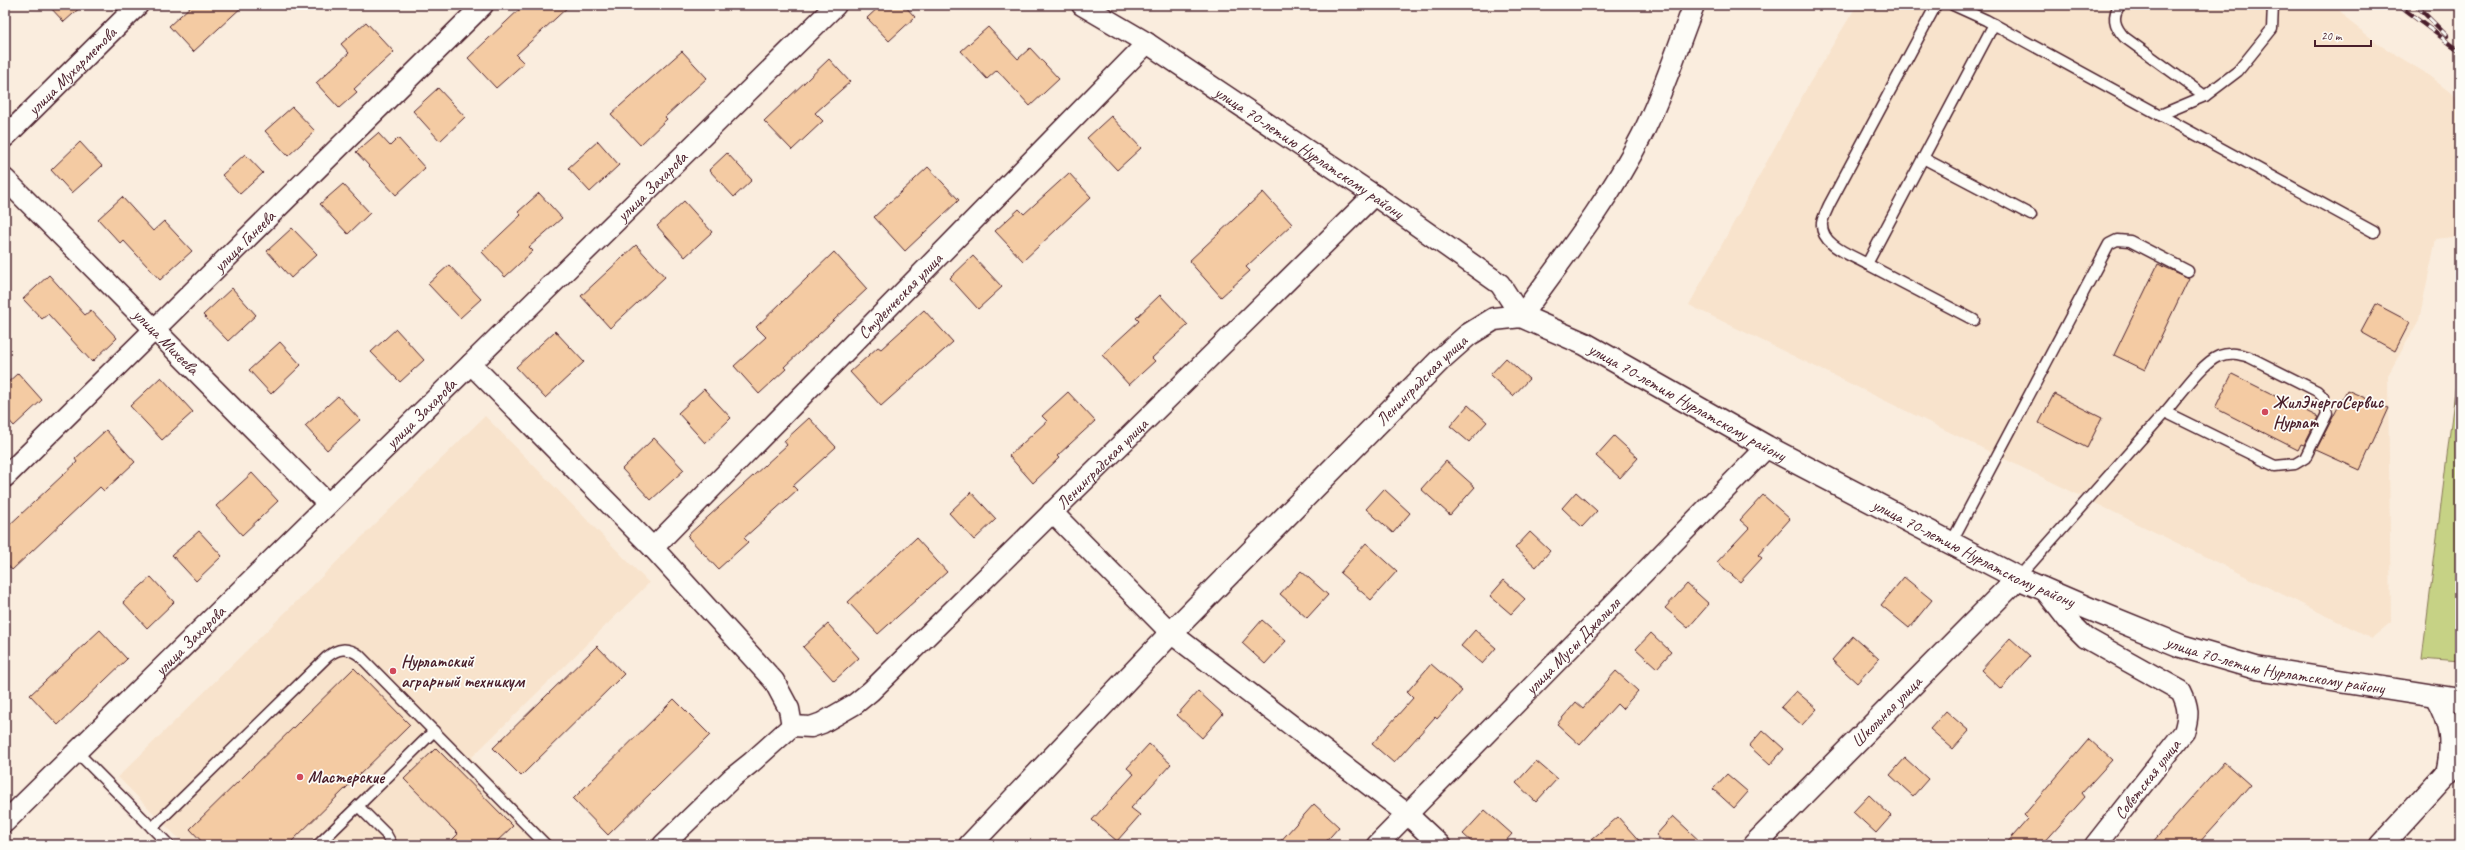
<svg xmlns="http://www.w3.org/2000/svg" width="2465" height="850" viewBox="0 0 2465 850" font-family="Caveat,sans-serif">
	<rect width="100%" height="100%" fill="#faedde"/>
	<filter id="ink" filterUnits="userSpaceOnUse"><feTurbulence type="fractalNoise" baseFrequency=".025" numOctaves="2"/><feDisplacementMap in="SourceGraphic" scale="8" xChannelSelector="R" yChannelSelector="G"/><feConvolveMatrix kernelMatrix="1 2 1 2 8 2 1 2 1" color-interpolation-filters="sRGB"/></filter>
	<g filter="url(#ink)">
		<g fill="#f8e3cc">
			<polygon points="1857,5 2335,5 2350,22 2383,47 2424,72 2460,100 2460,236 2436,239 2419,320 2388,375 2391,622 2372,638 1689,305 1809,84"/>
			<polygon points="485,416 649,583 471,758 556,845 185,845 118,777"/>
		</g>
		<polygon fill="#c6d285" stroke="#887858" points="2460,350 2460,662 2422,659"/>
		<g fill="#f4cba3" stroke="#4a1f2b">
			<polygon points="48,5 83,5 64,22"/>
			<polygon points="192,5 244,5 193,52 169,26"/>
			<polygon points="524,5 570,5 516,55 524,63 496,88 468,58"/>
			<polygon points="881,5 904,5 915,17 889,41 867,18"/>
			<polygon points="366,22 394,52 354,89 357,92 339,108 316,83 349,53 341,44"/>
			<polygon points="988,27 1018,59 1030,48 1059,79 1030,106 997,70 987,79 961,51"/>
			<polygon points="682,51 707,78 665,117 667,119 640,145 611,114"/>
			<polygon points="829,59 850,82 815,113 823,121 792,150 764,121"/>
			<polygon points="438,88 465,117 440,141 413,111"/>
			<polygon points="292,107 315,131 288,156 265,131"/>
			<polygon points="1111,116 1141,148 1117,170 1087,138"/>
			<polygon points="378,133 390,146 398,138 425,168 396,195 356,152"/>
			<polygon points="598,141 619,165 590,192 568,168"/>
			<polygon points="80,142 102,166 72,193 51,170"/>
			<polygon points="727,153 752,180 734,197 709,170"/>
			<polygon points="245,154 263,173 240,194 222,175"/>
			<polygon points="928,167 959,200 905,251 874,217"/>
			<polygon points="1069,173 1091,197 1023,261 995,231 1019,209 1024,214"/>
			<polygon points="343,184 370,213 348,234 320,204"/>
			<polygon points="1263,192 1292,224 1246,267 1250,271 1221,297 1189,261"/>
			<polygon points="539,193 562,218 529,247 533,251 505,277 482,252 521,215 518,212"/>
			<polygon points="122,197 153,231 164,221 192,251 160,280 124,241 121,244 98,219"/>
			<polygon points="684,201 712,232 685,257 657,226"/>
			<polygon points="292,228 317,254 291,278 267,251"/>
			<polygon points="636,245 665,277 610,328 581,296"/>
			<polygon points="834,252 867,289 784,367 786,369 759,394 734,366 766,337 756,327"/>
			<polygon points="973,256 1002,287 978,309 950,278"/>
			<polygon points="2158,264 2189,278 2145,370 2114,355"/>
			<polygon points="449,265 481,299 460,318 428,284"/>
			<polygon points="49,275 85,315 91,310 117,338 92,362 48,314 42,319 23,299"/>
			<polygon points="232,288 256,315 228,341 203,315"/>
			<polygon points="1160,295 1188,325 1152,358 1155,361 1129,385 1102,355 1139,321 1136,318"/>
			<polygon points="2376,304 2410,322 2395,351 2361,332"/>
			<polygon points="924,310 953,342 881,406 850,372 878,347 881,349"/>
			<polygon points="396,329 424,360 400,382 371,352"/>
			<polygon points="555,331 584,362 545,398 516,367"/>
			<polygon points="280,342 301,365 271,394 249,370"/>
			<polygon points="1506,358 1529,379 1513,396 1490,375"/>
			<polygon points="18,373 42,400 14,426 5,416 5,385"/>
			<polygon points="2232,374 2318,417 2304,445 2301,444 2298,450 2215,408"/>
			<polygon points="161,377 193,412 162,440 130,406"/>
			<polygon points="704,389 731,418 705,443 678,413"/>
			<polygon points="2347,390 2388,408 2360,470 2316,450"/>
			<polygon points="1068,392 1095,421 1057,456 1059,458 1033,483 1009,456 1047,421 1042,416"/>
			<polygon points="2054,394 2102,418 2087,448 2039,423"/>
			<polygon points="338,396 360,420 327,450 305,426"/>
			<polygon points="1468,405 1487,422 1469,442 1450,426"/>
			<polygon points="809,418 836,447 793,486 797,490 744,538 748,542 718,569 687,536 787,445 784,441"/>
			<polygon points="106,430 135,462 104,491 100,487 12,570 5,562 5,529 77,462 75,459"/>
			<polygon points="1614,436 1638,458 1620,478 1596,456"/>
			<polygon points="654,438 684,470 651,500 622,469"/>
			<polygon points="1446,461 1475,487 1450,515 1421,489"/>
			<polygon points="252,473 278,501 242,535 216,506"/>
			<polygon points="1384,489 1410,513 1393,533 1366,509"/>
			<polygon points="971,492 996,519 974,540 949,513"/>
			<polygon points="1576,492 1597,511 1582,527 1562,508"/>
			<polygon points="1763,495 1790,519 1758,555 1762,558 1740,582 1717,562 1749,528 1740,520"/>
			<polygon points="199,531 222,556 196,581 172,555"/>
			<polygon points="1530,532 1550,551 1536,567 1515,548"/>
			<polygon points="916,538 947,572 878,634 848,602"/>
			<polygon points="1366,543 1397,571 1371,600 1340,573"/>
			<polygon points="1301,571 1328,595 1307,618 1280,594"/>
			<polygon points="151,577 174,602 147,628 123,602"/>
			<polygon points="1904,577 1932,600 1909,628 1881,605"/>
			<polygon points="1504,580 1525,599 1511,614 1490,596"/>
			<polygon points="1687,584 1709,604 1688,628 1665,608"/>
			<polygon points="1262,620 1286,641 1265,664 1242,643"/>
			<polygon points="828,624 859,658 834,681 803,647"/>
			<polygon points="100,630 127,659 58,725 30,695"/>
			<polygon points="1475,630 1496,648 1482,664 1461,646"/>
			<polygon points="1651,633 1671,652 1657,668 1636,649"/>
			<polygon points="1853,636 1879,659 1857,683 1832,660"/>
			<polygon points="2010,638 2030,656 2001,689 1981,670"/>
			<polygon points="597,646 624,674 521,776 493,748"/>
			<polygon points="1431,664 1462,691 1437,719 1435,717 1394,763 1372,744 1413,698 1407,692"/>
			<polygon points="354,668 410,725 288,845 205,845 190,829"/>
			<polygon points="1616,671 1638,691 1622,709 1617,704 1580,745 1557,724 1576,702 1583,708"/>
			<polygon points="1198,691 1223,714 1202,738 1177,715"/>
			<polygon points="1796,691 1817,709 1802,725 1781,707"/>
			<polygon points="674,699 710,735 608,835 573,799"/>
			<polygon points="1946,711 1969,731 1953,749 1930,729"/>
			<polygon points="1763,730 1784,749 1770,765 1749,746"/>
			<polygon points="2089,739 2112,760 2082,793 2085,797 2042,845 2005,845 2028,819 2024,815"/>
			<polygon points="1149,744 1171,764 1131,808 1140,815 1117,841 1092,820 1134,774 1127,768"/>
			<polygon points="436,748 513,826 493,845 447,845 458,834 404,779"/>
			<polygon points="1905,758 1928,779 1913,796 1890,775"/>
			<polygon points="1536,761 1557,779 1536,802 1516,783"/>
			<polygon points="2224,762 2250,785 2217,823 2197,845 2150,845"/>
			<polygon points="1727,774 1748,792 1734,808 1713,789"/>
			<polygon points="1869,795 1891,816 1876,833 1853,812"/>
			<polygon points="1314,804 1339,827 1323,845 1277,845"/>
			<polygon points="1485,810 1512,834 1502,845 1475,845 1463,834"/>
			<polygon points="1673,816 1704,845 1667,845 1656,835"/>
			<polygon points="1618,817 1643,845 1585,845"/>
		</g>
		<g fill="none" stroke-linecap="round" stroke-linejoin="round">
			<g stroke="#4a1f2b" stroke-width="13">
				<g id="lane">
					<path d="M1936 5 1829 205C1827 210 1823 217 1822 223 1820 245 1851 255 1867 264L1994 24"/>
					<polyline points="1953,5 1986,20 2374,232"/>
					<path d="M2120 5C2111 17 2115 27 2124 37L2205 96"/>
					<polyline points="2160,115 2205,96 2238,71 2272,29 2273,5"/>
					<polyline points="1923,158 2031,215"/>
					<polyline points="1867,264 1974,320"/>
					<polyline points="1951,543 2109,244 2117,240 2130,241 2188,271"/>
					<path d="M2018 578C2067 522 2117 466 2167 410 2180 395 2202 363 2219 356 2230 352 2239 354 2249 357L2317 391 2323 397 2327 414 2305 458 2295 464 2275 466 2165 412"/>
					<polyline points="77,752 169,845"/>
					<polyline points="358,806 434,731"/>
					<path d="M152 828 327 657C338 648 347 647 359 655L546 845"/>
					<polyline points="318,845 358,806 386,834 392,845"/>
				</g>
			</g>
			<g stroke="#4a1f2b" stroke-width="23">
				<g id="street">
					<path id="s1" d="M1082 5 1147 43 1374 195 1500 284 1521 316C1564 257 1609 200 1642 135 1663 94 1677 48 1694 5"/>
					<path id="s2" d="M5 137 138 5"/>
					<path id="s3" d="M5 179 328 504"/>
					<path id="s4" d="M471 364 653 548 774 681 789 709 792 726 811 727 822 723 855 704 871 691 1374 195"/>
					<path id="s5" d="M5 477 483 5"/>
					<polyline points="1052,512 1171,633 1407,814 1440,845"/>
					<path id="s6" d="M653 548 1147 43"/>
					<path d="M2043 588 2067 619 2086 638 2181 691C2189 707 2189 716 2184 732L2095 845"/>
					<path id="s7" d="M5 822 836 5"/>
					<polyline points="663,845 732,778 752,762 792,726"/>
					<path id="s8" d="M1377 845 1767 447"/>
				</g>
			</g>
			<g stroke="#4a1f2b" stroke-width="25">
				<g id="secondary">
					<path d="M2436 697C2451 723 2454 744 2447 773"/>
					<path id="s9" d="M1754 845 2018 578"/>
					<polyline points="2381,845 2460,759"/>
				</g>
			</g>
			<g stroke="#4a1f2b" stroke-width="25">
				<g id="primary">
					<path id="s10" d="M970 845 1171 633 1442 358 1468 335 1494 319 1521 316 1585 344 1767 447 2018 578 2090 609 2181 646 2256 668 2460 700"/>
				</g>
			</g>
			<use href="#lane" stroke="#fdfcf7" stroke-width="10"/>
			<use href="#street" stroke="#fdfcf7" stroke-width="20"/>
			<use href="#secondary" stroke="#fdfcf7" stroke-width="22"/>
			<use href="#primary" stroke="#fdfcf7" stroke-width="22"/>
			<g stroke="#4a1f2b" stroke-width="4.5">
				<g id="rail">
					<polyline points="2398,5 2460,51"/>
					<polyline points="2416,5 2447,36"/>
				</g>
			</g>
			<use href="#rail" stroke="#fdfcf7" stroke-width="3" stroke-dasharray="9" stroke-linecap="butt"/>
		</g>
	</g>
	<g fill="#d1495b" stroke="#fdfcf7" stroke-width="1.5">
		<circle cx="2265" cy="412" r="4"/>
		<circle cx="393" cy="671" r="4"/>
		<circle cx="300" cy="777" r="4"/>
	</g>
	<g text-anchor="middle" stroke-width="3.5" stroke-linejoin="round" paint-order="stroke">
		<g font-size="17" fill="#4a1f2b" stroke="#fdfcf7">
			<text dy="6" stroke="none"><textPath href="#s2" startOffset="94">улица Мухарметова</textPath></text>
			<text dy="6" stroke="none"><textPath href="#s1" startOffset="271">улица 70-летию Нурлатскому району</textPath></text>
			<text dy="6" stroke="none"><textPath href="#s7" startOffset="907">улица Захарова</textPath></text>
			<text dy="6" stroke="none"><textPath href="#s5" startOffset="336">улица Ганеева</textPath></text>
			<text dy="6" stroke="none"><textPath href="#s6" startOffset="353">Студенческая улица</textPath></text>
			<text dy="6" stroke="none"><textPath href="#s3" startOffset="229">улица Михеева</textPath></text>
			<text dy="6" stroke="none"><textPath href="#s10" startOffset="648">Ленинградская улица</textPath></text>
			<text dy="6" stroke="none"><textPath href="#s10" startOffset="958">улица 70-летию Нурлатскому району</textPath></text>
			<text dy="6" stroke="none"><textPath href="#s7" startOffset="583">улица Захарова</textPath></text>
			<text dy="6" stroke="none"><textPath href="#s4" startOffset="901">Ленинградская улица</textPath></text>
			<text dy="6" stroke="none"><textPath href="#s10" startOffset="1282">улица 70-летию Нурлатскому району</textPath></text>
			<text dy="6" stroke="none"><textPath href="#s7" startOffset="259">улица Захарова</textPath></text>
			<text dy="6" stroke="none"><textPath href="#s8" startOffset="279">улица Мусы Джалиля</textPath></text>
			<text dy="6" stroke="none"><textPath href="#s10" startOffset="1606">улица 70-летию Нурлатскому району</textPath></text>
			<text dy="6" stroke="none"><textPath href="#s9" startOffset="188">Школьная улица</textPath></text>
			<text transform="translate(2147 779) rotate(-52)" y="6">Советская улица</text>
		</g>
		<g font-size="17" font-weight="bold" fill="#4a1f2b" stroke="#fdfcf7" text-anchor="start">
			<text x="2273" y="408">ЖилЭнергоСервис<tspan x="2273" dy="20">Нурлат</tspan></text>
			<text x="401" y="667">Нурлатский<tspan x="401" dy="20">аграрный техникум</tspan></text>
			<text x="308" y="783">Мастерские</text>
		</g>
	</g>
	<rect width="2465" height="850" fill="none" stroke="#fdfcf7" stroke-width="20"/>
	<rect x="10" y="10" width="2445" height="830" fill="none" stroke="#4a1f2b" stroke-width="1.5" filter="url(#ink)"/>
	<path d="M2315 40v6h56v-6" fill="none" stroke="#4a1f2b" stroke-width="2"/>
	<text x="2321" y="40" font-size="12" fill="#4a1f2b" stroke="#fdfcf7" stroke-width="3" paint-order="stroke">20 m</text>
</svg>
